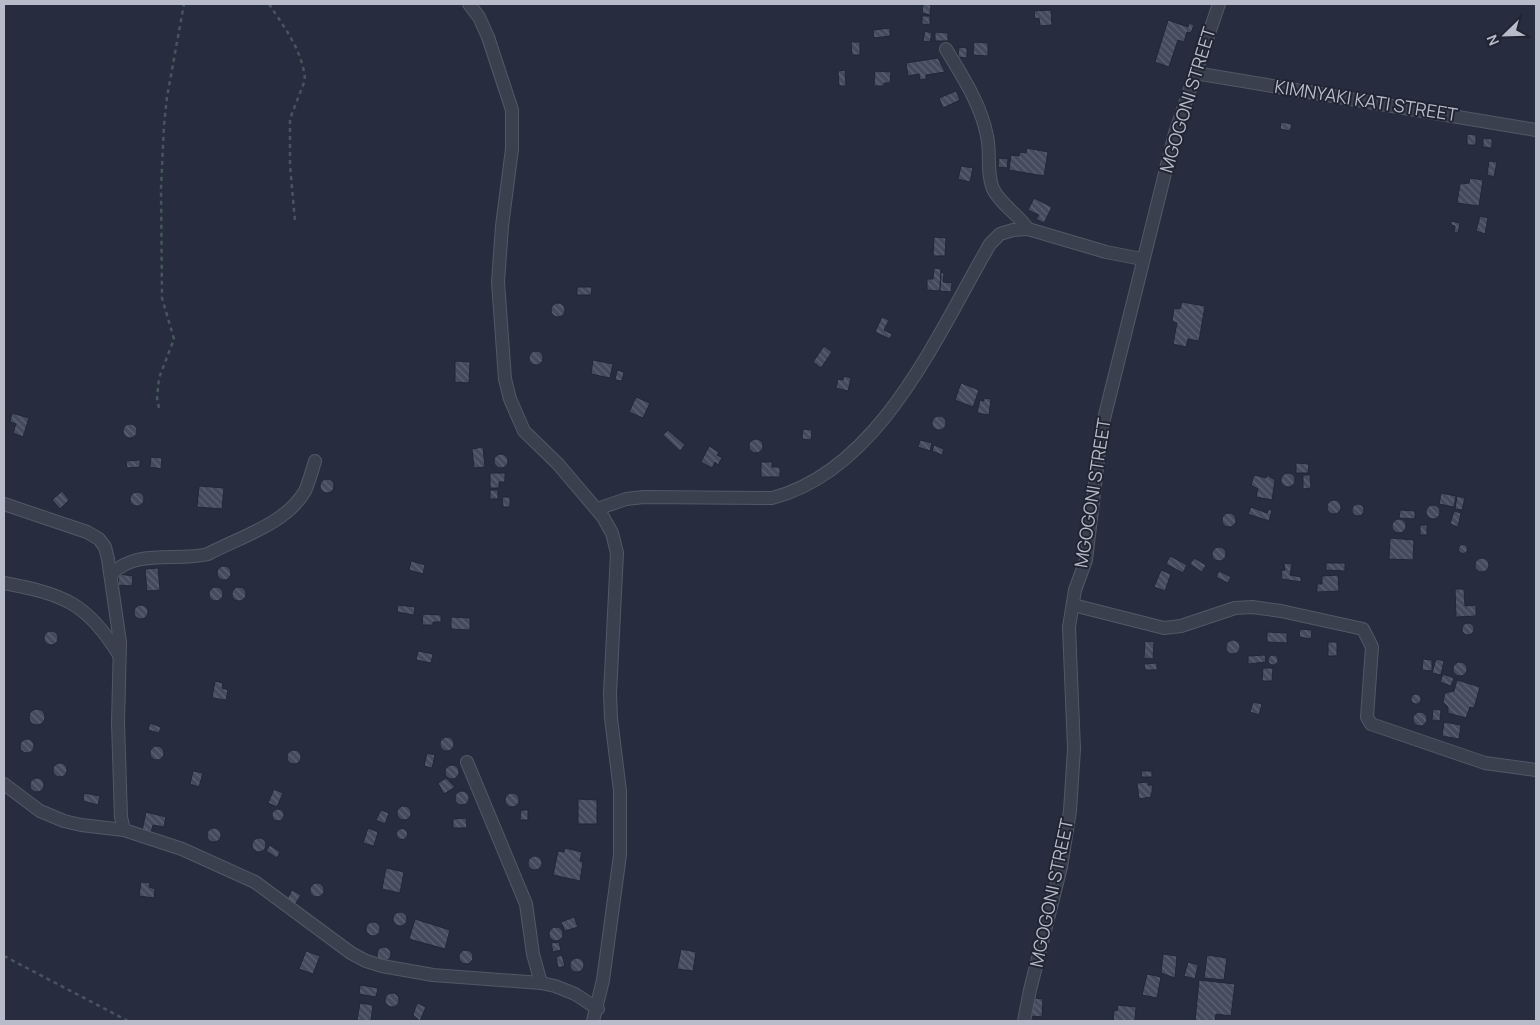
<svg xmlns="http://www.w3.org/2000/svg" width="1540" height="1025" viewBox="0 0 1540 1025" font-family="Manrope,sans-serif">
	<defs>
		<pattern id="building-back-hatch" width="6" height="6" patternUnits="userSpaceOnUse" patternTransform="scale(1.25)"><rect width="6" height="6" fill="#444b5d"/><path d="M-1 5l2 2M0 0l6 6M5-1l2 2" fill="none" stroke="#5d6373"/></pattern>
	</defs>
	<rect width="100%" height="100%" fill="#272d3e"/>
	<g fill="url(#building-back-hatch)" stroke="#222735">
		<polygon points="923,4 931,5 930,15 922,13"/>
		<polygon points="1051,10 1052,25 1040,26 1039,18 1035,19 1034,11"/>
		<polygon points="922,16 930,16 930,25 922,24"/>
		<polygon points="1168,20 1188,27 1189,23 1194,25 1191,33 1187,32 1184,42 1178,40 1169,67 1155,62"/>
		<polygon points="890,28 890,36 874,38 873,30"/>
		<polygon points="925,31 932,33 930,42 923,41"/>
		<polygon points="935,32 948,33 948,41 935,41"/>
		<polygon points="851,42 860,42 860,55 852,55"/>
		<polygon points="974,42 988,43 988,56 973,55"/>
		<polygon points="959,47 967,48 967,58 958,57"/>
		<polygon points="938,58 945,72 926,75 926,79 920,80 919,74 908,76 906,63"/>
		<polygon points="845,70 846,86 839,86 838,71"/>
		<polygon points="875,71 891,72 890,83 884,83 884,86 874,86"/>
		<polygon points="956,91 960,100 943,108 939,98"/>
		<polygon points="1281,122 1292,124 1290,131 1280,129"/>
		<polygon points="1467,134 1476,135 1476,145 1467,145"/>
		<polygon points="1483,138 1492,139 1492,148 1483,147"/>
		<polygon points="1027,148 1048,152 1044,176 1009,170 1011,155 1019,156 1020,152 1026,153"/>
		<polygon points="999,158 1008,159 1007,168 998,167"/>
		<polygon points="1489,161 1497,162 1494,177 1487,175"/>
		<polygon points="961,166 973,168 970,182 958,179"/>
		<polygon points="1470,178 1483,180 1479,206 1457,203 1460,184 1469,183"/>
		<polygon points="1034,198 1052,207 1044,223 1036,219 1039,215 1028,210"/>
		<polygon points="1480,216 1488,218 1485,234 1476,231"/>
		<polygon points="1451,221 1460,223 1458,233 1454,232 1455,226 1451,225"/>
		<polygon points="934,237 946,238 945,256 933,256"/>
		<polygon points="934,268 941,269 940,291 927,290 927,279 933,279"/>
		<polygon points="941,272 944,273 943,282 952,283 951,292 940,291"/>
		<polygon points="577,287 592,287 591,295 577,295"/>
		<polygon points="1182,302 1205,306 1199,341 1188,339 1186,347 1173,344 1177,323 1172,321 1174,308 1180,309"/>
		<circle cx="558" cy="310" r="7"/>
		<polygon points="882,317 889,320 884,330 892,334 890,339 875,332"/>
		<polygon points="824,346 832,352 821,368 813,362"/>
		<circle cx="536" cy="358" r="7"/>
		<polygon points="593,360 613,364 610,378 591,374"/>
		<polygon points="455,361 470,362 469,383 455,382"/>
		<polygon points="617,370 624,372 622,381 615,380"/>
		<polygon points="844,376 851,378 848,391 836,388 838,379 843,380"/>
		<polygon points="961,383 979,390 973,407 955,400"/>
		<polygon points="636,397 650,403 643,418 629,412"/>
		<polygon points="984,398 991,399 989,415 977,413 980,400 984,401"/>
		<polygon points="12,413 29,418 23,437 13,433 16,424 10,422"/>
		<circle cx="939" cy="423" r="7"/>
		<circle cx="130" cy="431" r="7"/>
		<polygon points="803,429 812,430 811,440 802,439"/>
		<polygon points="668,430 685,445 680,451 663,435"/>
		<circle cx="756" cy="446" r="7"/>
		<polygon points="920,440 932,443 930,451 918,447"/>
		<polygon points="934,445 944,449 942,455 932,451"/>
		<polygon points="709,446 719,452 717,455 722,458 718,465 715,462 712,468 701,462"/>
		<polygon points="483,447 485,467 474,468 472,449"/>
		<circle cx="501" cy="461" r="7"/>
		<polygon points="151,457 162,458 161,469 150,467"/>
		<polygon points="140,460 140,467 127,468 126,461"/>
		<polygon points="761,462 772,462 772,467 780,467 780,477 761,477"/>
		<polygon points="1296,463 1309,464 1308,473 1296,473"/>
		<polygon points="490,473 505,473 505,482 499,482 499,488 490,488"/>
		<circle cx="1288" cy="480" r="7"/>
		<polygon points="1254,475 1266,478 1267,475 1275,480 1272,500 1256,497 1258,489 1251,485"/>
		<polygon points="1303,475 1310,475 1311,488 1303,489"/>
		<circle cx="327" cy="486" r="7"/>
		<polygon points="199,486 224,488 222,509 197,507"/>
		<rect x="490" y="490" width="8" height="9"/>
		<polygon points="62,491 69,500 60,509 52,500"/>
		<circle cx="137" cy="499" r="7"/>
		<polygon points="1441,493 1456,496 1454,507 1439,504"/>
		<polygon points="1457,496 1465,498 1462,510 1455,509"/>
		<polygon points="502,497 510,497 510,507 503,507"/>
		<circle cx="1334" cy="507" r="7"/>
		<circle cx="1358" cy="510" r="6"/>
		<circle cx="1433" cy="512" r="7"/>
		<polygon points="1251,507 1267,513 1269,509 1272,510 1269,521 1248,514"/>
		<polygon points="1400,510 1415,511 1415,519 1399,518"/>
		<polygon points="1454,511 1461,513 1458,527 1450,524"/>
		<circle cx="1229" cy="520" r="7"/>
		<circle cx="1399" cy="526" r="7"/>
		<rect x="1420" y="525" width="7" height="10"/>
		<polygon points="1390,538 1414,540 1413,560 1389,559"/>
		<circle cx="1463" cy="549" r="4.5"/>
		<circle cx="1219" cy="554" r="7"/>
		<polygon points="1170,556 1187,565 1183,573 1166,564"/>
		<polygon points="1194,558 1206,565 1202,572 1190,564"/>
		<circle cx="1482" cy="565" r="7"/>
		<polygon points="411,561 425,565 423,574 409,570"/>
		<polygon points="1284,563 1292,564 1290,575 1301,577 1301,582 1282,579 1281,571 1285,570"/>
		<polygon points="1326,563 1345,563 1345,571 1326,570"/>
		<circle cx="224" cy="573" r="7"/>
		<polygon points="158,568 160,590 147,591 145,569"/>
		<polygon points="1161,570 1171,574 1165,591 1154,587"/>
		<polygon points="1219,571 1231,577 1228,583 1216,577"/>
		<polygon points="119,574 133,576 132,586 118,585"/>
		<polygon points="1338,575 1339,591 1317,592 1317,584 1322,584 1322,576"/>
		<circle cx="239" cy="594" r="7"/>
		<circle cx="216" cy="594" r="7"/>
		<polygon points="1455,589 1464,589 1465,606 1476,605 1476,616 1456,617"/>
		<polygon points="398,605 415,607 414,615 397,612"/>
		<circle cx="141" cy="612" r="7"/>
		<polygon points="423,614 441,615 441,622 433,622 433,625 422,625"/>
		<polygon points="451,617 470,618 470,630 451,629"/>
		<circle cx="1468" cy="629" r="6"/>
		<polygon points="1300,629 1312,630 1311,639 1299,637"/>
		<circle cx="51" cy="638" r="7"/>
		<polygon points="1267,632 1287,633 1287,643 1267,642"/>
		<circle cx="1233" cy="647" r="7"/>
		<polygon points="1145,641 1154,642 1153,659 1144,658"/>
		<rect x="1328" y="642" width="9" height="14"/>
		<polygon points="418,651 433,654 431,663 416,660"/>
		<polygon points="1265,655 1266,662 1248,664 1248,656"/>
		<circle cx="1273" cy="660" r="5"/>
		<polygon points="1423,659 1432,660 1432,671 1422,670"/>
		<polygon points="1436,659 1444,661 1441,675 1432,673"/>
		<circle cx="1460" cy="669" r="7"/>
		<polygon points="1157,663 1157,670 1145,670 1144,664"/>
		<polygon points="1263,668 1273,668 1272,681 1262,681"/>
		<polygon points="1443,674 1454,678 1451,686 1440,682"/>
		<polygon points="1457,680 1480,687 1474,708 1470,707 1466,718 1448,713 1448,707 1443,702 1445,693 1454,691"/>
		<polygon points="215,681 223,683 222,688 228,690 226,700 212,698"/>
		<circle cx="1416" cy="699" r="5"/>
		<polygon points="1253,702 1262,704 1259,715 1250,712"/>
		<circle cx="37" cy="717" r="8"/>
		<polygon points="1433,709 1441,710 1440,721 1432,720"/>
		<circle cx="1420" cy="719" r="7"/>
		<polygon points="1444,722 1461,725 1459,739 1442,736"/>
		<polygon points="150,723 161,727 159,733 148,730"/>
		<circle cx="447" cy="744" r="7"/>
		<circle cx="27" cy="746" r="7"/>
		<circle cx="157" cy="753" r="7"/>
		<circle cx="294" cy="757" r="7"/>
		<polygon points="427,753 435,755 432,768 424,766"/>
		<circle cx="60" cy="770" r="7"/>
		<circle cx="452" cy="772" r="7"/>
		<polygon points="193,771 203,773 199,787 190,784"/>
		<polygon points="1141,771 1152,771 1152,777 1142,777"/>
		<polygon points="446,778 455,787 444,794 438,783"/>
		<circle cx="37" cy="785" r="7"/>
		<polygon points="1148,782 1148,785 1153,785 1151,797 1139,799 1137,783"/>
		<polygon points="274,789 283,793 277,807 268,803"/>
		<circle cx="462" cy="798" r="7"/>
		<polygon points="84,793 100,796 98,805 83,801"/>
		<circle cx="512" cy="800" r="7"/>
		<polygon points="578,799 597,800 597,824 578,824"/>
		<circle cx="404" cy="813" r="7"/>
		<circle cx="278" cy="815" r="6"/>
		<polygon points="381,810 389,813 385,824 376,820"/>
		<polygon points="521,810 528,810 528,820 520,820"/>
		<polygon points="146,812 166,817 164,827 153,825 151,833 142,831"/>
		<polygon points="466,818 467,828 453,828 453,819"/>
		<polygon points="368,828 378,832 374,846 363,843"/>
		<circle cx="214" cy="835" r="7"/>
		<circle cx="402" cy="834" r="5.5"/>
		<circle cx="259" cy="845" r="7"/>
		<polygon points="270,845 280,852 277,858 266,851"/>
		<polygon points="565,848 582,852 580,861 583,862 580,881 553,875 558,851 564,852"/>
		<circle cx="535" cy="863" r="7"/>
		<polygon points="386,868 404,872 400,893 382,889"/>
		<polygon points="141,882 150,883 149,887 155,889 154,898 139,896"/>
		<circle cx="317" cy="890" r="7"/>
		<polygon points="292,890 301,895 294,906 286,901"/>
		<circle cx="400" cy="919" r="7"/>
		<polygon points="574,917 578,927 565,931 561,922"/>
		<polygon points="415,919 450,930 445,949 409,939"/>
		<circle cx="373" cy="929" r="7"/>
		<circle cx="556" cy="934" r="7"/>
		<polygon points="559,942 561,950 553,952 551,943"/>
		<circle cx="384" cy="954" r="7"/>
		<polygon points="681,949 696,952 693,971 677,969"/>
		<circle cx="466" cy="957" r="7"/>
		<polygon points="306,951 320,956 313,974 299,969"/>
		<polygon points="1163,954 1177,956 1175,978 1161,973"/>
		<polygon points="562,955 565,966 558,968 556,957"/>
		<polygon points="1207,955 1227,958 1224,980 1204,978"/>
		<circle cx="577" cy="965" r="7"/>
		<polygon points="1188,962 1198,965 1195,979 1184,976"/>
		<polygon points="1147,974 1161,977 1157,998 1142,995"/>
		<polygon points="1199,980 1235,984 1231,1016 1216,1014 1215,1021 1195,1021"/>
		<polygon points="360,985 378,988 376,997 359,994"/>
		<circle cx="392" cy="1000" r="7"/>
		<polygon points="1033,998 1043,999 1042,1017 1031,1016"/>
		<polygon points="360,1003 373,1005 371,1021 357,1020"/>
		<polygon points="417,1003 426,1007 420,1021 413,1015"/>
		<polygon points="1118,1005 1136,1007 1135,1021 1113,1021 1114,1010 1117,1011"/>
	</g>
	<g fill="none" stroke-linecap="round" stroke-linejoin="round">
		<g stroke="#535866" stroke-width="14">
			<g id="minor">
				<polyline points="469,4 479,17 488,37 512,110 512,149 502,226 498,282 505,379 510,399 524,431 558,464 603,517 612,533 617,553 610,694 611,718 620,791 620,855 603,980 593,1021"/>
				<path d="M946 49C962 76 981 104 987 136 991 153 986 172 993 189 1001 205 1018 214 1028 229"/>
				<polyline points="1195,73 1536,130"/>
				<polyline points="4,504 87,532 99,539 105,547 108,559 120,642 118,723 121,817 124,830"/>
				<path d="M597 509 626 499 644 497 772 498C881 470 938 333 990 244L1000 234 1013 230 1028 229 1106 252 1142 259"/>
				<path d="M111 575C134 548 178 562 208 554 240 537 286 524 305 491 309 482 312 471 315 461"/>
				<path d="M4 583C62 594 87 602 119 655"/>
				<polyline points="1073,605 1164,628 1181,626 1235,608 1252,607 1281,611 1363,629 1372,647 1367,717 1371,724 1485,763 1536,770"/>
				<polyline points="467,762 526,904 533,954 541,983"/>
				<polyline points="4,784 40,811 64,821 81,825 124,830 182,849 255,882 351,953 366,961 382,966 433,975 541,983 555,986 575,994 598,1009"/>
				<polyline points="1024,1021 1030,990 1061,867 1070,811 1074,749 1069,627 1075,590 1086,560 1102,427 1175,133 1219,4"/>
			</g>
		</g>
		<g stroke="#47565c" stroke-width="2.5" stroke-dasharray="4 4" stroke-linecap="butt">
			<path d="M269 4C284 27 303 51 305 80L290 119V165L295 221"/>
			<polyline points="159,408 157,398 159,378 174,339 162,298 161,188 164,125 167,97 184,4"/>
			<polyline points="4,956 128,1021"/>
		</g>
		<use href="#minor" stroke="#3b404e" stroke-width="12"/>
	</g>
	<g text-anchor="middle" stroke-width="4" stroke-linejoin="round" paint-order="stroke">
		<g font-size="18" fill="#b8bbc9" stroke="#202533">
			<text transform="translate(1188 100) rotate(-73)" y="6">MGOGONI STREET</text>
			<text transform="translate(1366 101) rotate(9)" y="6">KIMNYAKI KATI STREET</text>
			<text transform="translate(1093 493) rotate(-81)" y="6">MGOGONI STREET</text>
			<text transform="translate(1052 893) rotate(-78)" y="6">MGOGONI STREET</text>
		</g>
	</g>
	<rect width="1540" height="1025" fill="none" stroke="#b8bbc9" stroke-width="10"/>
	<g transform="translate(1505 35) rotate(247)" stroke="#202533" stroke-width="4" paint-order="stroke">
	<path d="M0-4L9 19L0 12L-9 19Z" fill="#b8bbc9"/>
	<text y="-8" font-size="14" font-weight="bold" text-anchor="middle" fill="#b8bbc9">N</text>
	</g>
</svg>
